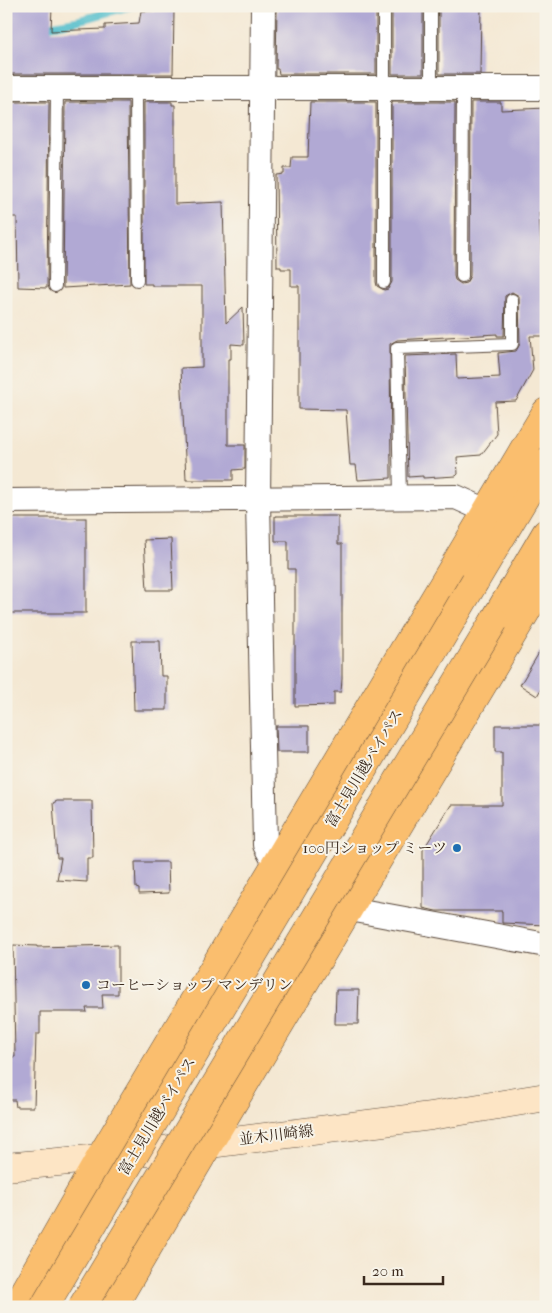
<svg xmlns="http://www.w3.org/2000/svg" width="552" height="1313" viewBox="0 0 552 1313" font-family="'IM FELL French Canon','Noto Serif JP',serif">
	<rect width="100%" height="100%" fill="#f7f3e8"/>
	<filter id="ink" filterUnits="userSpaceOnUse"><feTurbulence type="fractalNoise" baseFrequency=".02" numOctaves="2"/><feDisplacementMap in="SourceGraphic" scale="10" xChannelSelector="R" yChannelSelector="G"/><feConvolveMatrix kernelMatrix="1 2 1 2 8 2 1 2 1" color-interpolation-filters="sRGB"/></filter>
	<filter id="wash" filterUnits="userSpaceOnUse"><feTurbulence type="fractalNoise" baseFrequency=".0096" numOctaves="4" result="noise"/><feDisplacementMap in="SourceGraphic" scale="20" xChannelSelector="R" yChannelSelector="G"/><feGaussianBlur stdDeviation="1.12" result="paint"/><feColorMatrix in="noise" values="0 0 0 0 0 0 0 0 0 0 0 0 0 0 0 0 0 1.4 0 .05"/><feComposite in="paint" operator="in"/></filter>
	<g filter="url(#wash)">
		<rect width="100%" height="100%" fill="#f4e8d3"/>
		<g fill="none" stroke-linecap="round" stroke-linejoin="round">
			<polyline stroke="#52becc" stroke-width="8" points="42,27 76,21 132,6"/>
		</g>
		<g id="blocks">
			<g fill="#b1a9d4">
				<polygon points="6,6 52,6 51,31 105,29 105,25 139,23 141,11 174,10 173,74 6,74"/>
				<polygon points="277,6 376,6 376,74 279,74 278,69 276,69"/>
				<rect x="392" y="6" width="31" height="68"/>
				<polygon points="439,6 481,6 480,74 439,74"/>
				<polygon points="6,102 49,102 47,288 18,287 17,217 6,217"/>
				<polygon points="65,102 128,102 130,284 63,288"/>
				<polygon points="144,102 172,102 172,105 175,105 175,204 223,202 226,323 243,307 244,345 231,344 231,359 228,359 228,445 245,445 245,469 233,470 233,480 186,480 181,368 202,367 202,286 152,286 152,284 144,284"/>
				<polygon points="310,102 376,102 376,282 377,286 384,290 388,289 392,282 392,102 455,102 454,276 455,280 461,284 466,283 470,276 471,102 501,102 501,110 546,108 546,212 539,212 546,336 530,336 533,370 516,401 495,402 497,434 481,455 457,457 458,474 456,476 423,478 423,476 408,477 405,356 456,354 457,379 500,377 498,353 516,351 520,344 519,296 512,292 505,296 504,336 497,336 497,334 397,340 390,344 391,478 358,480 356,465 350,465 346,410 299,409 299,286 291,286 291,269 281,269 281,267 277,267 276,175 284,174 284,168 291,168 292,157 308,157"/>
				<polygon points="275,516 338,516 338,544 342,544 342,679 341,692 334,692 334,705 295,706 295,569 288,569 288,541 275,541"/>
				<rect x="6" y="518" width="80" height="95"/>
				<polygon points="171,539 173,590 147,590 144,540"/>
				<polygon points="132,641 160,641 161,676 167,676 167,710 134,710"/>
				<polygon points="546,641 546,680 537,696 520,685"/>
				<polygon points="495,725 546,725 546,925 502,923 502,911 436,911 423,908 423,850 451,805 502,805 502,752 495,752"/>
				<polygon points="276,726 309,726 309,752 277,752"/>
				<polygon points="57,801 92,801 93,858 87,858 87,882 57,880 61,858 57,858 53,803"/>
				<polygon points="135,862 168,862 169,893 139,894 139,889 136,888"/>
				<polygon points="13,945 37,946 37,947 118,945 118,994 102,994 103,1008 86,1008 87,1012 40,1012 40,1034 36,1034 34,1107 16,1107 15,1100 6,1100 6,1057 15,1057"/>
				<polygon points="336,990 359,990 358,1024 335,1024"/>
			</g>
		</g>
	</g>
	<g filter="url(#ink)">
		<use href="#blocks" fill-opacity="0" stroke="#574639" stroke-width="1"/>
		<g fill="none" stroke-linecap="round" stroke-linejoin="round">
			<g stroke="#574639" stroke-width="14">
				<g id="service">
					<polyline points="431,88 431,6"/>
					<polyline points="136,89 137,280"/>
					<polyline points="462,276 463,88"/>
					<polyline points="384,282 384,6"/>
					<polyline points="55,286 57,89"/>
					<polyline points="400,498 397,348 512,344 512,300"/>
				</g>
			</g>
			<g stroke="#574639" stroke-width="26">
				<g id="minor">
					<polyline points="263,6 258,501 265,845 276,865"/>
					<polyline points="6,88 546,88"/>
					<polyline points="6,501 456,497 487,511"/>
					<polyline points="350,909 546,945"/>
				</g>
			</g>
			<g stroke="#574639" stroke-width="29">
				<polyline id="secondary" points="6,1167 100,1158 431,1116 546,1097"/>
			</g>
			<g stroke="#574639" stroke-width="29">
				<g id="trunk">
					<polyline points="475,581 546,462"/>
					<polyline points="494,621 546,533"/>
					<polyline points="15,1307 100,1158 546,412"/>
					<path d="M113 1307C255 1063 402 821 546 578"/>
				</g>
			</g>
			<use href="#service" stroke="#fff" stroke-width="12"/>
			<use href="#minor" stroke="#fff" stroke-width="24"/>
			<use href="#secondary" stroke="#fde5c5" stroke-width="28"/>
			<use href="#trunk" stroke="#fabe6e" stroke-width="28"/>
			<g stroke="#574639" stroke-width="29" stroke-linecap="butt">
				<g id="trunk-bridge">
					<polyline points="44,1307 475,581"/>
					<polyline points="82,1307 494,621"/>
				</g>
			</g>
			<use href="#trunk-bridge" stroke="#fabe6e" stroke-width="28"/>
		</g>
	</g>
	<g fill="#1f6fb2" stroke="#f7f3e8" stroke-width="2">
		<circle cx="457" cy="848" r="5"/>
		<circle cx="86" cy="985" r="5"/>
	</g>
	<g text-anchor="middle" stroke-width="4" stroke-linejoin="round" paint-order="stroke">
		<g font-size="15" fill="#3b2a1e" stroke="#f7f3e8">
			<text transform="translate(364 768) rotate(-59)" y="5">富士見川越バイパス</text>
			<text transform="translate(157 1116) rotate(-59)" y="5">富士見川越バイパス</text>
			<text transform="translate(276 1135) rotate(-7)" y="5">並木川崎線</text>
		</g>
		<g font-size="15" fill="#3b2a1e" stroke="#f7f3e8" text-anchor="end">
			<text x="447" y="853">100円ショップ ミーツ</text>
			<text x="96" y="990" text-anchor="start">コーヒーショップ マンデリン</text>
		</g>
	</g>
	<rect width="552" height="1313" fill="none" stroke="#f7f3e8" stroke-width="25"/>
	<path d="M364 1276v8h79v-8" fill="none" stroke="#3b2a1e" stroke-width="2.5"/>
	<text x="372" y="1276" font-size="15" fill="#3b2a1e" stroke="#f7f3e8" stroke-width="4" paint-order="stroke">20 m</text>
</svg>
